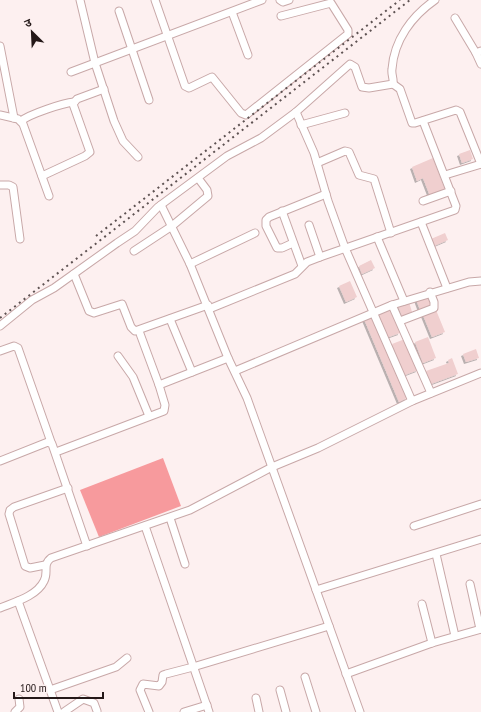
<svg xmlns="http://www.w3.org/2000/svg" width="481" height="712" viewBox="0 0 481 712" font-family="'PT Sans Narrow','Noto Sans Devanagari',sans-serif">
	<defs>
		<filter id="shadow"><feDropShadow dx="-2" dy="2" stdDeviation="0" flood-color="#0004"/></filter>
	</defs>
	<rect width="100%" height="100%" fill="#fdf0f0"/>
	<polygon fill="#f79a9d" points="163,458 181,506 99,537 80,490"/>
	<g fill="#f0cfcf" filter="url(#shadow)">
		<polygon points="470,150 473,159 462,163 459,154"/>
		<polygon points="433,158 445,190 430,196 423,178 417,181 412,167"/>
		<polygon points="445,233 448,240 434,246 431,239"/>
		<polygon points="371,260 375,268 362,274 359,266"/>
		<polygon points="350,281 357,297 346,302 339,286"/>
		<polygon points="428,295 432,305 420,310 416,299"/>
		<polygon points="409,302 412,312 402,316 398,306"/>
		<polygon points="390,309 400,333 386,338 377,315"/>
		<polygon points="436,310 445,332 432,337 423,315"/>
		<polygon points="371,316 407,398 399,402 364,319"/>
		<polygon points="428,337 436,358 423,363 415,342"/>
		<polygon points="405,339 418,370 405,375 392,344"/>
		<polygon points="476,349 479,358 466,362 463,354"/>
		<polygon points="452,358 458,374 431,384 426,371 449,363 448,360"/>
	</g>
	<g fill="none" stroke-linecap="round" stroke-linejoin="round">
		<g stroke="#c8a8a8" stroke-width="9">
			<g id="minor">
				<polyline points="80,0 95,63 114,121 123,141 138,157"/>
				<polyline points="155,0 185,86 189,88 212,77 241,113 246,115 348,34 348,30 331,3 281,16"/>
				<polyline points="280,0 283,2 289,0"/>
				<polyline points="119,11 149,100"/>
				<polyline points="232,12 248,55"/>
				<polyline points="455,18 476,53"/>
				<polyline points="0,46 14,118"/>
				<polyline points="481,51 476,53 481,64"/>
				<polyline points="71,72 262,0"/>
				<polyline points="393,84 400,89 412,123 415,123 456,110 460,112 481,164"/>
				<polyline points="296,112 314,153 328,201 345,248 412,401"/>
				<polyline points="0,115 18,119 23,124 49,196"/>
				<path d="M21 121C30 114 63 103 74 102"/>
				<polyline points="301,125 345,113"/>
				<polyline points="317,163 345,151 349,152 359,175 374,179 391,233"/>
				<polyline points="445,175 481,164"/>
				<polyline points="42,176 85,156 90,152 73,104 77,99 104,89"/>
				<polyline points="0,185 9,185 13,187 20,239"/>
				<polyline points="423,201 451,191"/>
				<polyline points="161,205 190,264 228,358 247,398 360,712"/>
				<polyline points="282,211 302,266"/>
				<polyline points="421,222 447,288"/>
				<polyline points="309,225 320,257"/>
				<polyline points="377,237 404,301"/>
				<polyline points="293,243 282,248 277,248 266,226 266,220 269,217 326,194"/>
				<polyline points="134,251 172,226 208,196 207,190 198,178"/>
				<polyline points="190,264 255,233"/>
				<polyline points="74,274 89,311 94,313 122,304 131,327 135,331 208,305"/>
				<polyline points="392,305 431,393"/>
				<polyline points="209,309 295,274 307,262 320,257 455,210 456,206 423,121"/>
				<polyline points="170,319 192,372"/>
				<polyline points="400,321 434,308 434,302 430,292"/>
				<path d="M0 326 32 300 54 288 117 243 135 231 158 207 227 156 261 138 296 112 350 64 355 67 362 87 369 88 393 84C394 79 391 74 392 69 394 40 412 16 435 0"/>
				<polyline points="139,331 159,385"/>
				<polyline points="0,351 14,346 18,348 51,442"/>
				<polyline points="118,356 133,377 149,416"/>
				<polyline points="235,371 392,305 469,282 481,281"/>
				<polyline points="56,452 164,411 165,405 159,385 228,358"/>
				<polyline points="0,461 48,442 52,444 87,546"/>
				<polyline points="170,518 185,564"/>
				<polyline points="145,526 209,712"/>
				<polyline points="414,526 481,504"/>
				<polyline points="436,554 455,636"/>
				<polyline points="45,565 30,568 25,566 9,514 10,510 14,507 68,488"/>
				<polyline points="470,584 480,629"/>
				<polyline points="316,590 481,539"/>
				<polyline points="18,601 58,712"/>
				<polyline points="422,604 432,643"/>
				<path d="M0 608C15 602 37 596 44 581 49 572 42 565 51 558L190 510 272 467 318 448 412 401 481 373"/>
				<polyline points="346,674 432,643 481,629"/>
				<polyline points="305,677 316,712"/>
				<polyline points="50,690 116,667 127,658"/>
				<polyline points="280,690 286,712"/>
				<polyline points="256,698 259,712"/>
				<polyline points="15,712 20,707 19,699"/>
				<polyline points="64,712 83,699 94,703 97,711"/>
				<polyline points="149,712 140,690 143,684 159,686 162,682 163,675 166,674 193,667 329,626"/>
				<polyline points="184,712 207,705"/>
			</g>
		</g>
		<use href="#minor" stroke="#fff" stroke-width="7"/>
		<g stroke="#5e5252" stroke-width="2" stroke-dasharray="2 4" stroke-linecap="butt">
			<polyline points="96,236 400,0"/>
			<polyline points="0,318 410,0"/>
		</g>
	</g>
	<g transform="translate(32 32) rotate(336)" stroke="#fdf0f0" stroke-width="3" paint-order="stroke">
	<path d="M0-3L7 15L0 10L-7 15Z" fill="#241818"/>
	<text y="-6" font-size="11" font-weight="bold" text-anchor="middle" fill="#241818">उ</text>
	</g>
	<path d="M14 692v6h89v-6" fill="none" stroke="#241818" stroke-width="2"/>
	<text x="20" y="692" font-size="12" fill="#241818" stroke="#fdf0f0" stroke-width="3" paint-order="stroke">100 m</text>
</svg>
